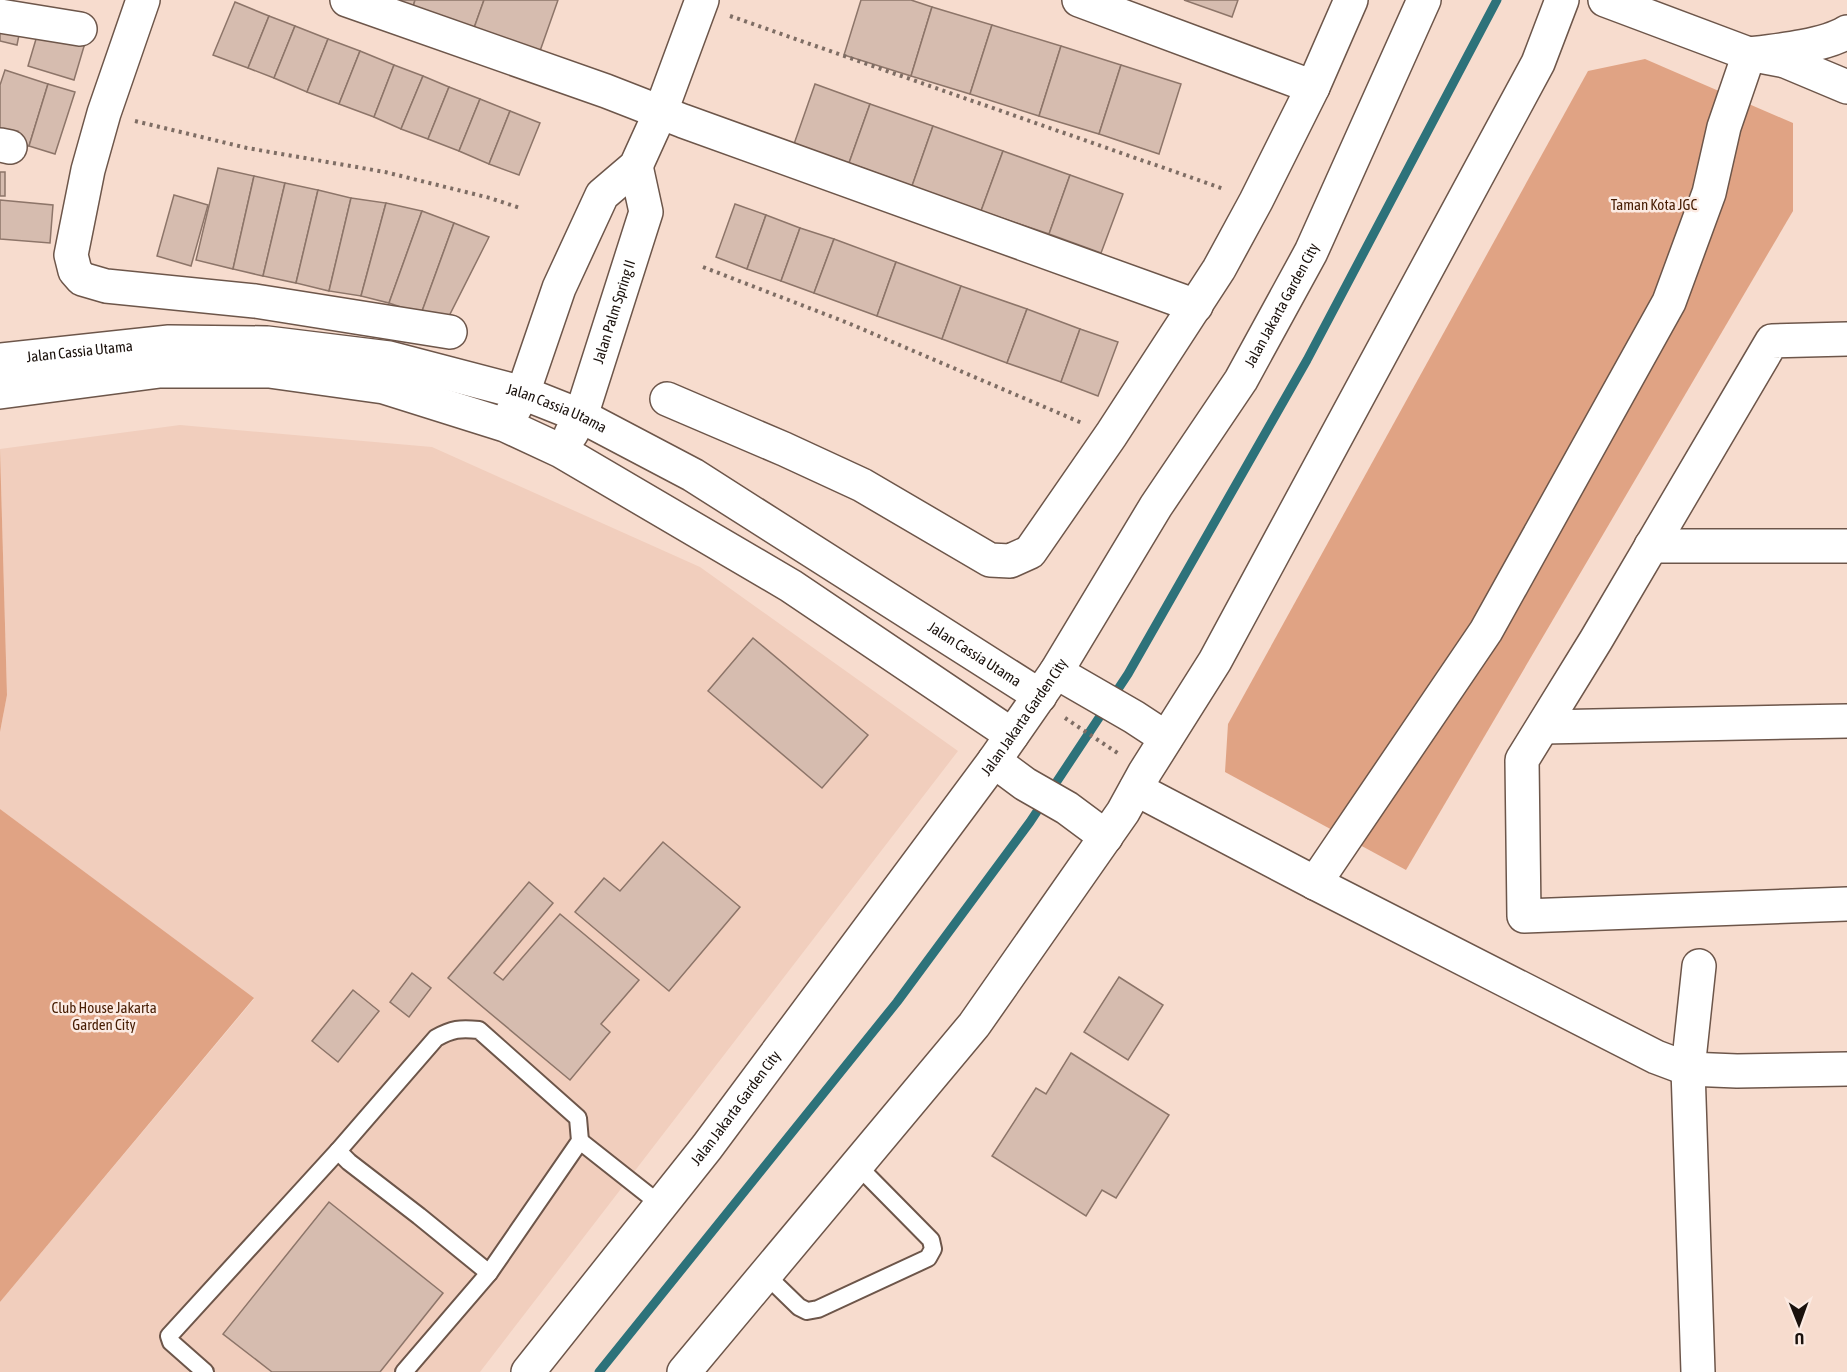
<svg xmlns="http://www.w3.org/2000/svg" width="1847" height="1372" viewBox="0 0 1847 1372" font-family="'Asap Condensed',sans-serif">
	<rect width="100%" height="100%" fill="#f7dcce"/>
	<polygon fill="#f1cebd" points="180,425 432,447 700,567 958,751 480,1372 0,1372 0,1302 254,999 0,809 0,732 7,695 0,449"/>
	<g fill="#e0a384">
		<polygon points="1645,59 1793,123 1793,211 1406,870 1225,772 1228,724 1588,71"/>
		<polygon points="0,449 7,695 0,732"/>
		<polygon points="0,809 254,998 0,1302"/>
	</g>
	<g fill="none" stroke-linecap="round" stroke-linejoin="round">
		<polyline stroke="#2d727a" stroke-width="9" points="599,1372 897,1002 1030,822 1128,674 1307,360 1497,0"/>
	</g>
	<g fill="#d6bcaf" stroke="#8d7569" stroke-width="1.5">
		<polygon points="392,0 415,0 413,7"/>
		<polygon points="415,0 484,0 474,28 413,7"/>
		<polygon points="484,0 558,0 540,51 474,28"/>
		<polygon points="861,0 911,0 932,7 911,76 844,55"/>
		<polygon points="1184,0 1238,0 1232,17"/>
		<polygon points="235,2 269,16 248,68 213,55"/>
		<polygon points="932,7 992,25 970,94 911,76"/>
		<polygon points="269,16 295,26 274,78 248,68"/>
		<polygon points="0,25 20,30 17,45 0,41"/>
		<polygon points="992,25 1061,46 1039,116 970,94"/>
		<polygon points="295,26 328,39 307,92 274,78"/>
		<polygon points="39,29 85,43 74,80 28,66"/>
		<polygon points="328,39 360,51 339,104 307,92"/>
		<polygon points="1061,46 1121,65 1099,134 1039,116"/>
		<polygon points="360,51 394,65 374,117 339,104"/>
		<polygon points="394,65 423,76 401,129 374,117"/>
		<polygon points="1121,65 1181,84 1159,154 1099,134"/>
		<polygon points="5,70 48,84 29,146 0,137 0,85"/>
		<polygon points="423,76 449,87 428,139 401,129"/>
		<polygon points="48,84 75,92 55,154 29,146"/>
		<polygon points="815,84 870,104 849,163 794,144"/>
		<polygon points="449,87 480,99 459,151 428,139"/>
		<polygon points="480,99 510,111 489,164 459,151"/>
		<polygon points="870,104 933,126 912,186 849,163"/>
		<polygon points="510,111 540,123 519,175 489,164"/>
		<polygon points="933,126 1003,151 981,211 912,186"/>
		<polygon points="1003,151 1070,175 1049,234 981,211"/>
		<polygon points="218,168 254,176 233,269 196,260"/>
		<rect x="0" y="172" width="5" height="24"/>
		<polygon points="1070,175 1123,194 1101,253 1049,234"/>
		<polygon points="254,176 285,183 263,276 233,269"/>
		<polygon points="285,183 318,190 296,283 263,276"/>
		<polygon points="318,190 351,198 329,291 296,283"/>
		<polygon points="174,195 208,205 191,266 157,256"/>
		<polygon points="351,198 386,203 361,296 329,291"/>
		<polygon points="0,200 53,205 50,243 0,239"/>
		<polygon points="386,203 422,211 389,303 361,296"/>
		<polygon points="735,204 766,215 747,269 716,257"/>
		<polygon points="422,211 454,223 421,314 389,303"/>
		<polygon points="766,215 800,228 781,281 747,269"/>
		<polygon points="454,223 489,237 446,322 421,314"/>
		<polygon points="800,228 834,239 814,293 781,281"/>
		<polygon points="834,239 896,262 877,316 814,293"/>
		<polygon points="896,262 961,286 942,339 877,316"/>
		<polygon points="961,286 1027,309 1007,363 942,339"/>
		<polygon points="1027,309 1080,329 1061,382 1007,363"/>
		<polygon points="1080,329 1118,342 1098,396 1061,382"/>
		<polygon points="753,638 868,735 822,788 708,691"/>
		<polygon points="663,842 740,907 669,991 575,912 604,878 620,891"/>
		<polygon points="529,882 553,903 494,973 503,980 560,914 639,980 601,1024 610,1032 570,1080 448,978"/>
		<polygon points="412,973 431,988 409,1017 390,1002"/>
		<polygon points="1119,977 1163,1005 1128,1060 1084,1032"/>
		<polygon points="353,990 379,1011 338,1062 312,1041"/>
		<polygon points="1071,1053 1169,1115 1116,1198 1102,1190 1086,1216 992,1156 1036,1088 1046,1094"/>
		<polygon points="329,1202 443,1293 380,1372 272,1372 223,1334"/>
	</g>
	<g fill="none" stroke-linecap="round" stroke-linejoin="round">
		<g stroke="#6d564a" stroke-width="20">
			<g id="service">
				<polyline points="580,1141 661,1205"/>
				<polyline points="338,1151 349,1162 419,1216 489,1273"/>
				<polyline points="766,1275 799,1307 807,1311 818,1309 928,1258 933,1249 931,1240 857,1165"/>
				<path d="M205 1372 171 1342 169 1336 338 1151 436 1038C452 1029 460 1028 479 1030L578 1118 580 1141 489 1273 404 1372"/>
			</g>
		</g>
		<g stroke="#6d564a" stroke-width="36">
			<g id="minor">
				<polyline points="143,0 104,113 88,170 71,255 75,271 82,279 106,286 255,301 450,332"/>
				<polyline points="347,0 606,91 683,121 1196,306"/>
				<polyline points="1079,0 1313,87"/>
				<polyline points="0,16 80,29"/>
				<path d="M1847 32C1825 46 1775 51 1749 54L1785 61 1847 87"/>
				<polyline points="0,145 10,147"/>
				<polyline points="1847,339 1772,341 1596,640 1522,760 1524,916 1847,904"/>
				<path id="s1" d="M0 360 169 342 267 343 389 358 523 393 581 416 693 475 1040 696"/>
				<polyline points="0,392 160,371 269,371 384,387 505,425 561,451 791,586 1012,735"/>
				<polyline points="667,399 784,449 862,485 990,560 1010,561 1030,552 1111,435 1219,269 1256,201 1313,87 1351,0"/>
				<polyline points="512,413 523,393 559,288 602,195 636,166 661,111 702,0"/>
				<path id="s2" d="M571 434 581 416 646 212 636 166"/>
				<polyline points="1651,546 1847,546"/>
				<polyline points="1544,727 1847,721"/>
				<polyline points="1136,789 1315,883 1656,1057 1688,1069 1737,1071 1847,1069"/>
				<polyline points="1315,883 1486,631 1669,302 1709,193 1724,127 1749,54 1605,0"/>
				<polyline points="1698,1372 1688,1069 1699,966"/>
			</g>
		</g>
		<g stroke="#6d564a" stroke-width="36">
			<g id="tertiary">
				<polyline points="1056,672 1134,717 1166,738"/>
				<polyline points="994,761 1025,784 1067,808 1106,837"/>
				<path id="s3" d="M528 1372 707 1147 994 761 1056 672 1156 506 1241 380 1311 252 1424 0"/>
				<polyline points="684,1372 974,1025 1123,812 1145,772 1215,661 1538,63 1562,0"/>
			</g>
		</g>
		<g stroke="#7e6d64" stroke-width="4" stroke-dasharray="3 4.5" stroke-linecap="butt">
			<polyline points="730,16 1224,189"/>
			<polyline points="135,121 247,148 385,172 490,198 520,208"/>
			<polyline points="703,267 848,323 1082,423"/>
			<polyline points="1065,718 1119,754"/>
		</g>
		<use href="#service" stroke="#fff" stroke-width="16"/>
		<use href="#minor" stroke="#fff" stroke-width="33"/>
		<use href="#tertiary" stroke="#fff" stroke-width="33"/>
	</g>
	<g text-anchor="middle" stroke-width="5" stroke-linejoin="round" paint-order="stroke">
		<g font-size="15" fill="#471d03" stroke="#fcebe3">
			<text x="1654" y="210">Taman Kota JGC</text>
			<text x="104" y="1013">Club House Jakarta<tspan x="104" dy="17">Garden City</tspan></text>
		</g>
		<g font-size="15" fill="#1a110c" stroke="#fcebe3">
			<text dy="5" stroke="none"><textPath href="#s3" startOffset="1308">Jalan Jakarta Garden City</textPath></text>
			<text dy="5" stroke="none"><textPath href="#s2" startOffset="130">Jalan Palm Spring II</textPath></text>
			<text dy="5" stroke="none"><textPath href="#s1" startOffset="80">Jalan Cassia Utama</textPath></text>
			<text dy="5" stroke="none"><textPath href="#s1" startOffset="566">Jalan Cassia Utama</textPath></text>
			<text dy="5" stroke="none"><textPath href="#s1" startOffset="1052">Jalan Cassia Utama</textPath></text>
			<text dy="5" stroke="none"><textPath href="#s3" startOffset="822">Jalan Jakarta Garden City</textPath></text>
			<text dy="5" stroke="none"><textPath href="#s3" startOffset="336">Jalan Jakarta Garden City</textPath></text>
		</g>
	</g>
	<g transform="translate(1799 1324) rotate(179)" stroke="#fcebe3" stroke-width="4.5" paint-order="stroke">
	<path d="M0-4.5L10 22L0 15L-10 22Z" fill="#1a110c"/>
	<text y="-9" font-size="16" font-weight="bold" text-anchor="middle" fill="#1a110c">U</text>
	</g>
</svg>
